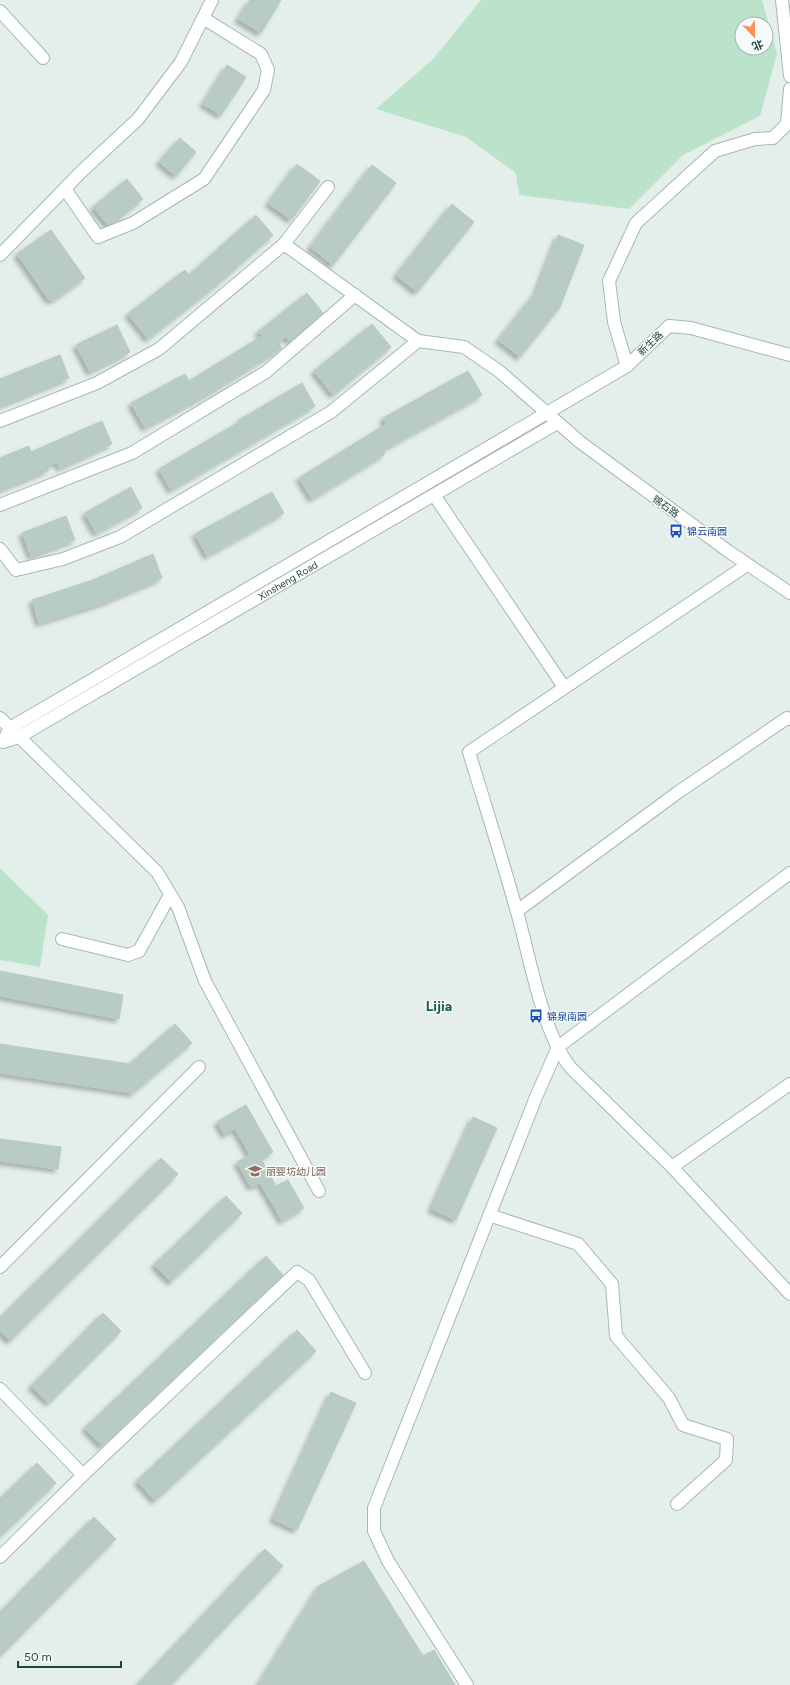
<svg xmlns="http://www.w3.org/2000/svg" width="790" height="1685" viewBox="0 0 790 1685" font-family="Figtree,'Noto Sans SC',sans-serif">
	<defs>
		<filter id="shadow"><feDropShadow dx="-3.5" dy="3.5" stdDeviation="2" flood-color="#0004"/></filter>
	</defs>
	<rect width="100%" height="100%" fill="#e4efec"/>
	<g fill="#bbe2ca" fill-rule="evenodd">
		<path d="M481 0H762L777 54 760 116 683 155 629 209 519 195 516 173 466 137 376 109 434 58ZM742 24H766V48H742Z"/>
		<polygon points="0,868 48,915 40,967 0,960"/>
	</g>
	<g fill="#b9cbc5" stroke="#b6cac4" filter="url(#shadow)">
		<polygon points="250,0 281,0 261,33 238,19"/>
		<polygon points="227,65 246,77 221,115 203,104"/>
		<polygon points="180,138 196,152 176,176 159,162"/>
		<polygon points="297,164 320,181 291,220 268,203"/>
		<polygon points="372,165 396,183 333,265 310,247"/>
		<polygon points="127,179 143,199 115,222 108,225 93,207"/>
		<polygon points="452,204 474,222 417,292 396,275"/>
		<polygon points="256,215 273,235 218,284 148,339 128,314 185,270 189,275"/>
		<polygon points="51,230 85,278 54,300 49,300 17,254"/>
		<polygon points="558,235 584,245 560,307 520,357 498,340 536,292"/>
		<polygon points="307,293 323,313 290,342 286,337 278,342 282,348 210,393 145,428 131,403 185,374 189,381 262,336 258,332"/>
		<polygon points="372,324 391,347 333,395 314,371"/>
		<polygon points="117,325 130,352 90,372 76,345"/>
		<polygon points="60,355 69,378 0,406 0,379"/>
		<polygon points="468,371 482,395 383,450 385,454 312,499 299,478 386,424 383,418"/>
		<polygon points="302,383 315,406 171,490 159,469 239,422 239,420"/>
		<polygon points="102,421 112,444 60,468 57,462 47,466 49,470 0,490 0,458 29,446 31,452"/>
		<polygon points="131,487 142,508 96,533 85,513"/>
		<polygon points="272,492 284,513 207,556 195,534"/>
		<polygon points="66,516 75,540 31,556 22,533"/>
		<polygon points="153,554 162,578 103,603 39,623 32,600 93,580"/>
		<polygon points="0,971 123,995 119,1019 0,996"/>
		<polygon points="175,1024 192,1043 133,1093 0,1073 0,1044 130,1064"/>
		<polygon points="246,1105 273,1152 261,1159 276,1186 288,1180 304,1208 282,1221 260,1183 251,1187 237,1162 250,1155 235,1129 225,1135 217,1122"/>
		<polygon points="473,1117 497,1128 456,1220 431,1209"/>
		<polygon points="0,1139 61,1147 58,1169 0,1161"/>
		<polygon points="161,1158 178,1174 10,1341 0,1331 0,1318"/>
		<polygon points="226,1196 242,1213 171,1282 154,1265"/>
		<polygon points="266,1256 283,1275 102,1446 85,1428"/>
		<polygon points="103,1313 121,1331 49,1403 31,1386"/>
		<polygon points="297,1330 316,1351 155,1501 137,1481"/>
		<polygon points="331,1392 356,1403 297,1530 273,1519"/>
		<polygon points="37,1463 56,1483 0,1537 0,1499"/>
		<polygon points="94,1517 116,1539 0,1656 0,1612"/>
		<polygon points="265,1549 283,1566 171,1685 137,1685"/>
		<polygon points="364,1561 423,1656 434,1650 455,1685 258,1685 319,1586"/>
	</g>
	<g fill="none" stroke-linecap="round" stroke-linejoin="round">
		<g stroke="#a6b8b4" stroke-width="14">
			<g id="minor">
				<polyline points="782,0 790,76"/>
				<polyline points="0,11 43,58"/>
				<polyline points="65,189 98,237 133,223 204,179 264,90 268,70 261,54 203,18"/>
				<polyline points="284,244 418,341"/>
				<polyline points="0,255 81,172 138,119 181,62 212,0"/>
				<polyline points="627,366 614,322 609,281 636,223 715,151 755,139 773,138 787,124 790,89"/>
				<polyline points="0,421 97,383 159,349 284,244 328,187"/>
				<polyline points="434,495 564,687"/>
				<polyline points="0,505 132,453 266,372 355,295"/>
				<polyline points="0,549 16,570 63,559 120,537 331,412 418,341 464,347 499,371 580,442 728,551 790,593"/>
				<path d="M747 565 469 752C485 805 502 858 517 912 530 957 542 1033 571 1068L672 1167 790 1294"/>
				<polyline points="0,718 157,872 178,907 205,981 319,1191"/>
				<polyline points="3,742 10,728 627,366 669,326 691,328 790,355"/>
				<path id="s1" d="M3 742 19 737 557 423"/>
				<polyline points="517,911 677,793 787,718 790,719"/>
				<polyline points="62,939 128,955 139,951 170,895"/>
				<polyline points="672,1167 790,1084"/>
				<polyline points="489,1215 578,1244 612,1284 616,1336 669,1398 683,1425 727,1439 726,1460 677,1504"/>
				<polyline points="0,1267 199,1067"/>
				<polyline points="0,1389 83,1475"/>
				<polyline points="0,1557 83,1475 297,1272 309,1280 365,1373"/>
				<polyline points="467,1685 388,1561 374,1531 374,1508 536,1097 558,1047 790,873"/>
			</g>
		</g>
		<use href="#minor" stroke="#fff" stroke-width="12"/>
	</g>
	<defs>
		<g id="bus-bare" transform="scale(1.08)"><path d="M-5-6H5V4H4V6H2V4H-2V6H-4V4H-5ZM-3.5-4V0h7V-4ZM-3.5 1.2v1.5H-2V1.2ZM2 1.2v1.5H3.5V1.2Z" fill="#1a4fb4" stroke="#f6fbf9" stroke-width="2.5" paint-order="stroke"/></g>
		<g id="school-bare" transform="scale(1.08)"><path d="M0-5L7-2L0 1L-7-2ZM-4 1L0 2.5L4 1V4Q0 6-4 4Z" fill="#8d6e63" stroke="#f6fbf9" stroke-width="2.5" paint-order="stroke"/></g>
	</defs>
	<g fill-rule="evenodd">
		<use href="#bus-bare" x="676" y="531"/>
		<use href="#bus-bare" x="536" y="1016"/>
		<use href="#school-bare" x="255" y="1171"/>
	</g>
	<g text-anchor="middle" stroke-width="3" stroke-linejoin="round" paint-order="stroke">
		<g font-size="10" fill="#21443e" stroke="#f6fbf9">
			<text transform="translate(650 343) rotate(-44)" y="4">新生路</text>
			<text transform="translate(666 506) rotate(36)" y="4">锦石路</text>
			<text dy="4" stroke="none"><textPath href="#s1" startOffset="328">Xinsheng Road</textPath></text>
		</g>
		<g font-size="10" fill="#164399" stroke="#f6fbf9" text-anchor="start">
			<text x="687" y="535">锦云南园</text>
			<text x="547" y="1020">锦泉南园</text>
		</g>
		<g font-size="10" fill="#785e54" stroke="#f6fbf9" text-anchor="start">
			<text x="266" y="1175">丽婴坊幼儿园</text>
		</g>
		<g font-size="14" font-weight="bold" fill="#1a5950" stroke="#f6fbf9">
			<text x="439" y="1011">Lijia</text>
		</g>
	</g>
	<g transform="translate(754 36) rotate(158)"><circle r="19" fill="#f6fbf9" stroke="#a1b2ae"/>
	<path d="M0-3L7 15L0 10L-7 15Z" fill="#ff8f53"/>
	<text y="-6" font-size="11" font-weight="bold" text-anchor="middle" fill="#21443e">北</text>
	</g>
	<path d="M18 1661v6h103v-6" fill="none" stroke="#21443e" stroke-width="2"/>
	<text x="24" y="1661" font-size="12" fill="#21443e" stroke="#f6fbf9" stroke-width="3" paint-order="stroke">50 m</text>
</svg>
